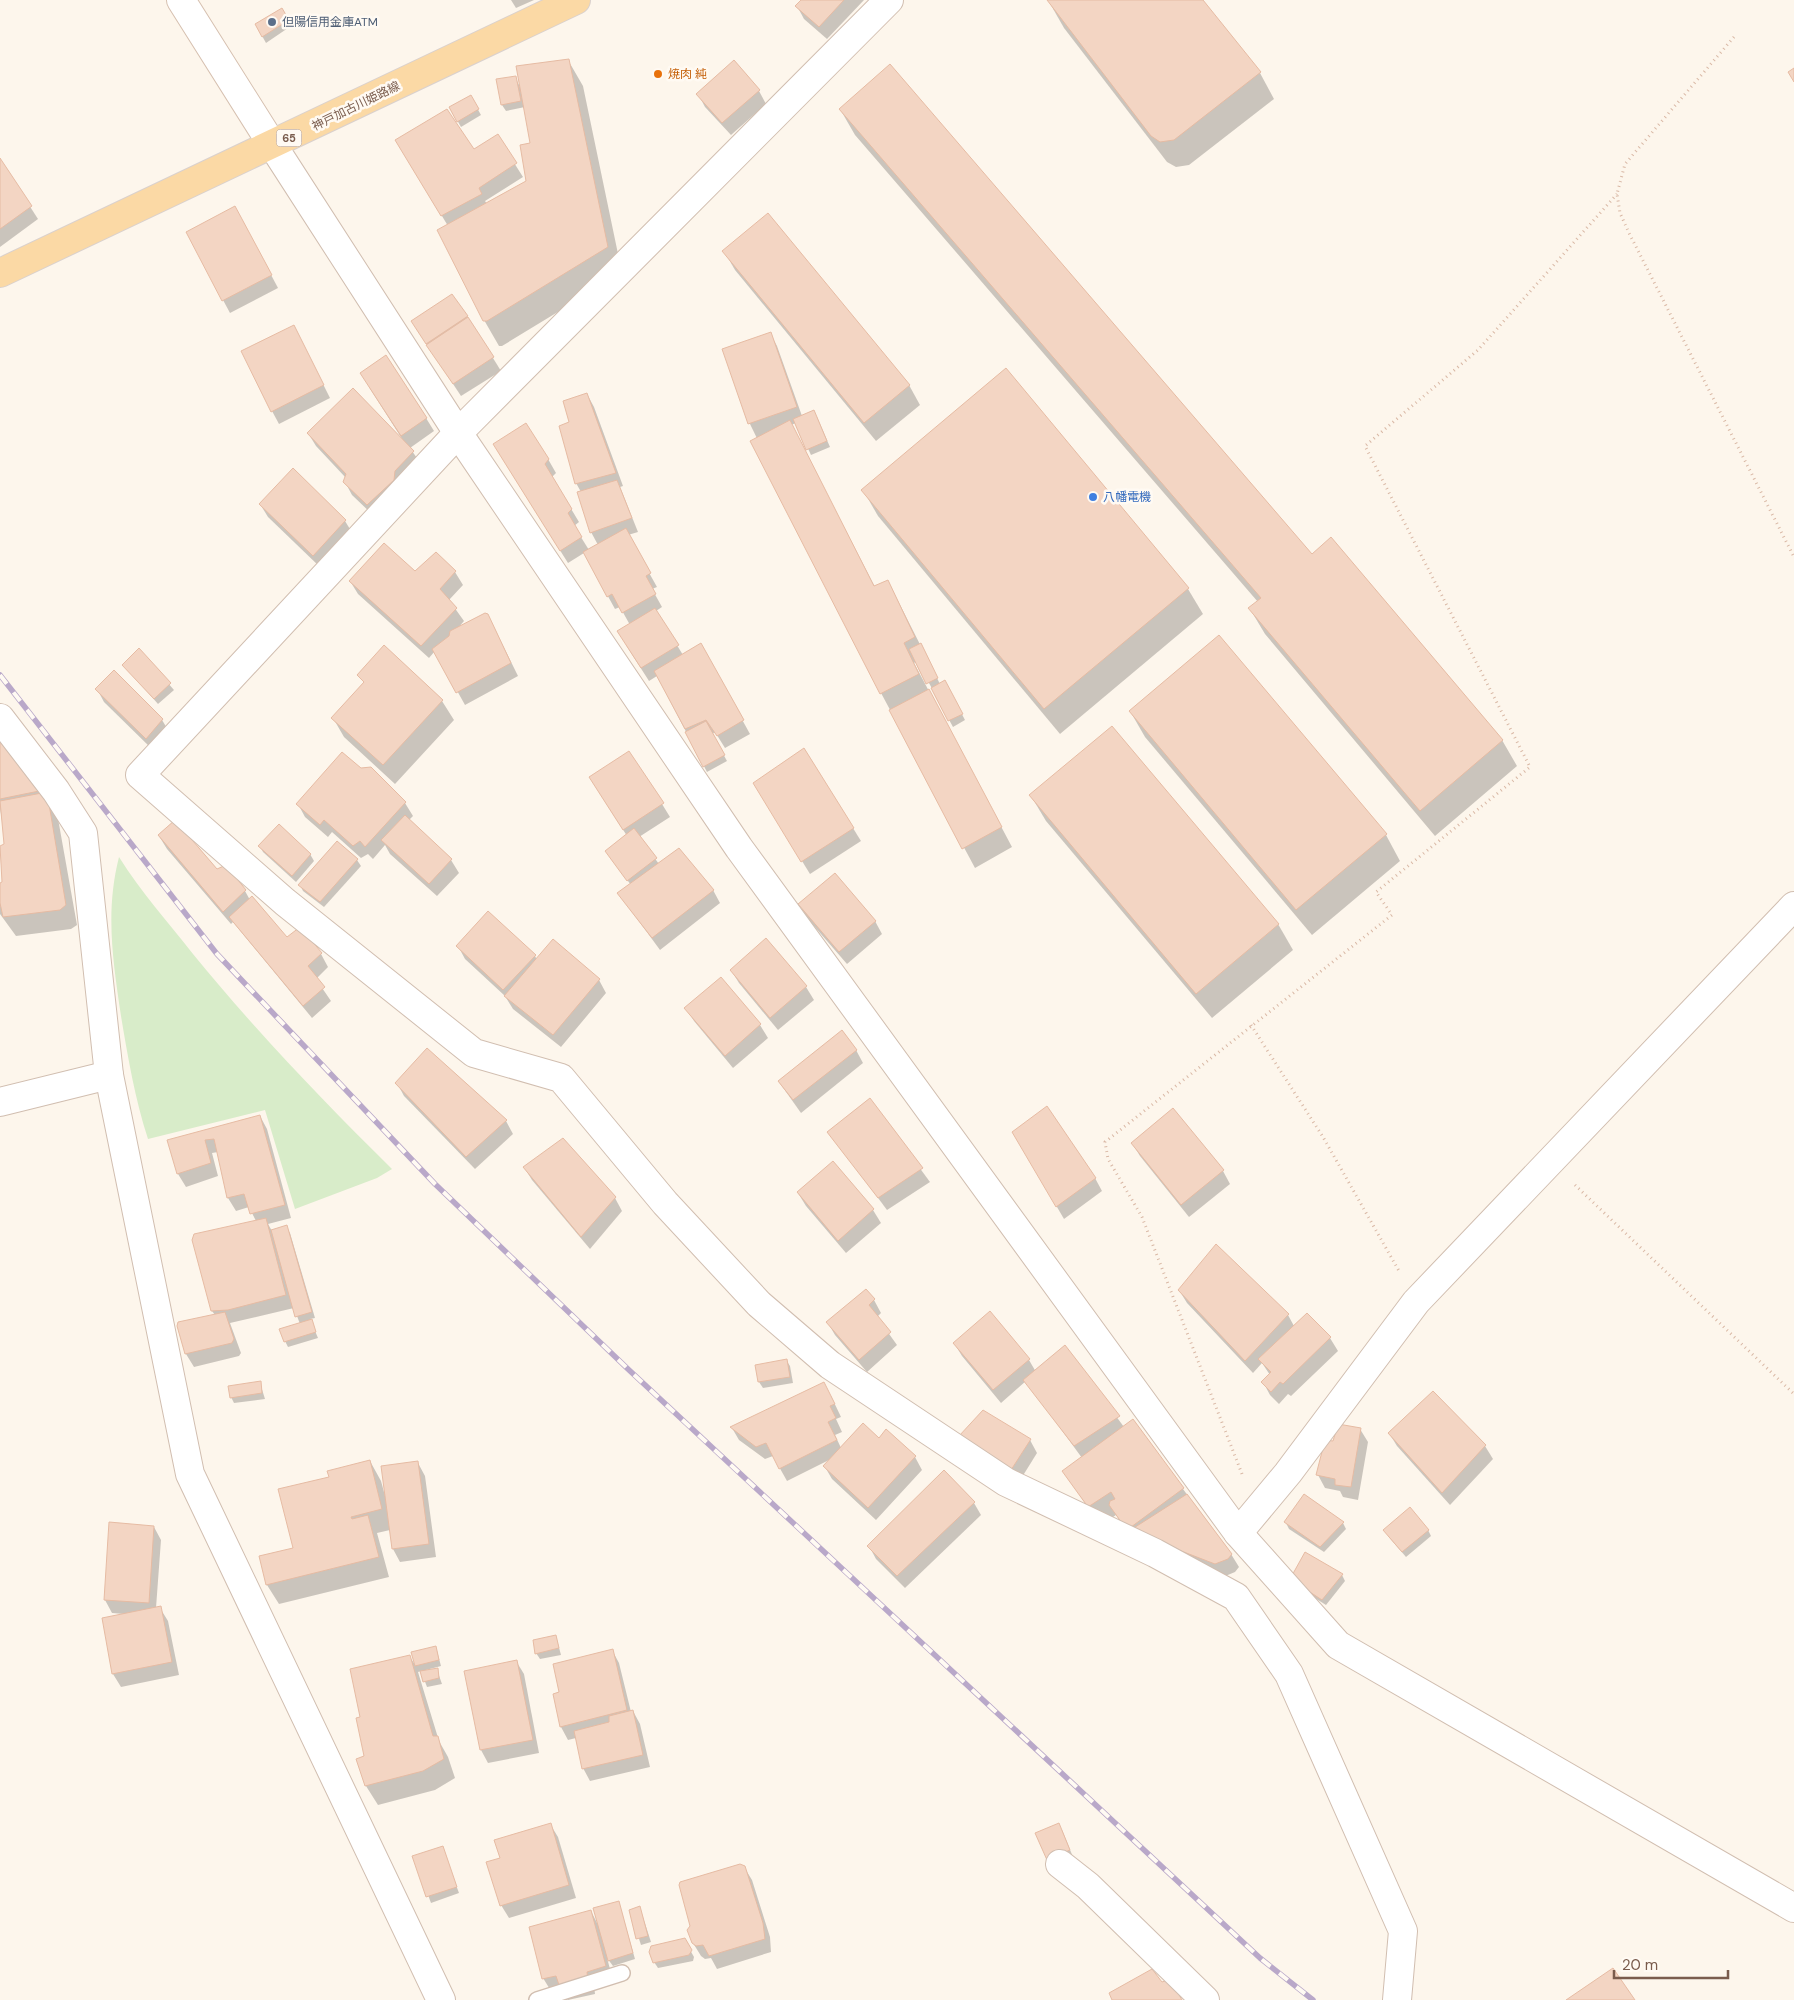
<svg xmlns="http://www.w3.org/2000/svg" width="1794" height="2000" viewBox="0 0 1794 2000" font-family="'DM Sans','Noto Sans JP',sans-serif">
	<rect width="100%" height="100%" fill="#fdf6ec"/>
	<path fill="#d8ecc9" d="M119 857C141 892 168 922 193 954 255 1030 322 1100 392 1169L377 1178 295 1209 265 1110 148 1139C135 1099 128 1058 121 1016 113 961 105 912 119 857Z"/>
	<g fill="#0003">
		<polygon points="511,0 534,0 516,8"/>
		<polygon points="803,0 864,0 827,39 804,19 797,6"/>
		<polygon points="1048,0 1202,0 1260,73 1274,99 1189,165 1176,167 1167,162 1064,28"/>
		<polygon points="282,9 291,26 266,43 256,25"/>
		<polygon points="568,60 583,86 622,273 502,346 499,346 484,320 448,226 404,153 473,150 497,136 523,177 485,201 487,204 528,181 531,144 525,107 506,111 502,105 498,80 515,77 520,87"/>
		<polygon points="759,91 766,104 731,135 705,107 698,94"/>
		<polygon points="471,97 481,115 461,127 450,108"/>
		<polygon points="840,109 1312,555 1502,740 1517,766 1435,836 1265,634 1250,609 1258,602 855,135"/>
		<polygon points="0,160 38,219 0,247"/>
		<polygon points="242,220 278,288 230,313 223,300"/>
		<polygon points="724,251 909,385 920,405 876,441 735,270"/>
		<polygon points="467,316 501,371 461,396 416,328"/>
		<polygon points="294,326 330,398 279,424 272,411"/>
		<polygon points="770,333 777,346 802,416 817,417 830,447 811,455 796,423 791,425 875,587 888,581 940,684 945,682 965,720 953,727 917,661 914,663 1012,847 975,868 881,693 750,424 724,349"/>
		<polygon points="1006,370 1188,589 1203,614 1060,734 878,516 863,490"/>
		<polygon points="369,387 426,418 434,431 410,448 421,464 375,517 352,495 345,482 346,478 316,446 308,433 404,442"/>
		<polygon points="587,394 594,407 623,486 620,487 638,532 628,535 657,587 652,589 662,607 656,611 683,655 701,645 750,734 725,748 715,732 712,734 727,761 707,772 657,676 649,681 626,645 630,625 620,607 615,609 584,553 568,563 502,458 548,459 556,473 552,477 579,522 574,526 589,550 598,545 591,532 581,492 576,483 570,423"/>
		<polygon points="293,470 345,521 353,534 321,568 268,517 260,504"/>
		<polygon points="436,553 455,572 463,585 449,600 464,621 458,628 488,615 518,676 465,705 435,651 429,658 358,594 350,581 415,573"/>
		<polygon points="384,647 442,701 454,720 395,784 344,737 333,718 364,683 359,675"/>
		<polygon points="139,650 174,690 158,704 124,665"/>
		<polygon points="114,672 162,720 170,733 154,751 104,702 97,689"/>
		<polygon points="1130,711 1386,835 1400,861 1312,935 1145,737"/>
		<polygon points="0,735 57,813 77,925 71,929 16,936 0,914 0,884 3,883 0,847 6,845 0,808"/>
		<polygon points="804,749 861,841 810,874 762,796"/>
		<polygon points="370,768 405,803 413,816 409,820 451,860 459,873 437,896 390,854 385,845 373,859 368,854 361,858 332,832 328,837 305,817 298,804"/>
		<polygon points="598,790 662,804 670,817 639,837 659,864 713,890 720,903 660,950 619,894 631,885 610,857 627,836"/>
		<polygon points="1031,796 1278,924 1293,950 1212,1018 1046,821"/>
		<polygon points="159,836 216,870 245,891 250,900 287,938 321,954 328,967 316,979 331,1001 312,1018 233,922 231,924 167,849"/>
		<polygon points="337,843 357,860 361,866 324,907 303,891 300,885"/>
		<polygon points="260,846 310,854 314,861 296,882 263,852"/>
		<polygon points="800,905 875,921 882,934 847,964 807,918"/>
		<polygon points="766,940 806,987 814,1000 778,1030 739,983 731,970"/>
		<polygon points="458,946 535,956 537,960 599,980 606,993 561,1047 513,1009 505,996 465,959"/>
		<polygon points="721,978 760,1025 768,1038 733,1068 694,1021 686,1008"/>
		<polygon points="856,1050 863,1063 801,1113 779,1082"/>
		<polygon points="397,1083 506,1121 513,1134 475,1169 404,1096"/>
		<polygon points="869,1099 930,1182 887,1210 829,1132"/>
		<polygon points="260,1116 267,1129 291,1218 268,1224 272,1231 286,1227 290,1233 315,1318 310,1319 318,1338 288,1347 285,1341 300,1324 294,1308 230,1323 241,1353 239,1356 194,1367 186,1354 178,1326 215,1315 212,1311 256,1221 249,1207 236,1211 228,1198 218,1152 212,1153 218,1176 186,1187 178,1174 169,1141"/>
		<polygon points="1013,1132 1095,1178 1102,1191 1064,1219"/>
		<polygon points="1132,1143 1223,1171 1230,1184 1189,1217 1140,1156"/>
		<polygon points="833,1163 873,1210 881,1223 846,1253 806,1206 798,1193"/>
		<polygon points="524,1167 615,1198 622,1211 590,1249 532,1180"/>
		<polygon points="1179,1290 1288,1315 1294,1326 1307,1314 1330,1338 1338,1351 1291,1396 1288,1394 1279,1404 1270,1395 1263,1382 1270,1375 1262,1363 1253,1373 1187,1303"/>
		<polygon points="874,1300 881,1313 877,1317 897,1345 867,1372 835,1335 828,1323"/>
		<polygon points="954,1343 1029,1360 1036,1372 1065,1347 1124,1427 1183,1489 1231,1554 1239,1567 1235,1572 1223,1577 1122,1524 1116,1515 1100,1526 1064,1471 1082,1458 1026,1381 1001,1403 962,1356"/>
		<polygon points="786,1360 790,1366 793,1383 763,1388 759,1382"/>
		<polygon points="260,1383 265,1399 234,1403 231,1397"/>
		<polygon points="1432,1393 1485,1446 1493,1459 1450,1505 1397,1446 1389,1433"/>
		<polygon points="831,1396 841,1417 836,1419 842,1432 835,1435 841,1448 879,1440 915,1457 922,1470 876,1520 832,1479 825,1467 831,1459 787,1481 773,1456 765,1459 739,1440 732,1428"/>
		<polygon points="1360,1429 1368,1442 1358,1500 1343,1497 1340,1491 1325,1488 1318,1475"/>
		<polygon points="961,1436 1030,1440 1037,1453 1019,1482"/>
		<polygon points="370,1461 381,1481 384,1492 418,1463 425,1476 436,1557 400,1562 393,1549 390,1530 377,1533 389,1577 279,1604 267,1585 260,1557 294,1549 330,1478"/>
		<polygon points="974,1503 981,1515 905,1588 876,1559 869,1546"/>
		<polygon points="1286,1523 1343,1523 1346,1529 1324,1552 1289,1529"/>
		<polygon points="154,1527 161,1540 156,1608 160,1608 168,1621 179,1675 121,1687 113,1674 104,1619 124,1614 112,1613 105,1600"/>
		<polygon points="1428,1530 1431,1536 1406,1557 1388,1536"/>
		<polygon points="1342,1575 1345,1581 1326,1605 1294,1585"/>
		<polygon points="556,1636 561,1655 540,1659 536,1653"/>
		<polygon points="436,1647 441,1666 426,1670 426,1672 437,1670 442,1684 427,1687 421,1671 418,1672 439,1741 448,1757 455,1778 435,1790 378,1805 366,1786 362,1718 409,1656 416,1666 412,1653"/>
		<polygon points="612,1650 619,1663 631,1712 633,1711 640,1724 650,1767 590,1781 583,1768 576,1738 568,1740 561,1727 561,1693"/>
		<polygon points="516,1661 524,1674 539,1753 488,1763 481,1750"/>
		<polygon points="550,1824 558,1837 576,1898 509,1918 501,1905 501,1858"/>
		<polygon points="1062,1830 1073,1857 1048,1859"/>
		<polygon points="442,1847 459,1893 431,1903 414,1857"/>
		<polygon points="744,1867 752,1880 770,1937 771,1952 717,1969 711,1958 705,1959 701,1956 693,1943"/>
		<polygon points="619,1903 635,1959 613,1966 607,1958 613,1980 594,1985 595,1994 568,2000 561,1989 551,1991 543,1978 591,1911 597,1923"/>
		<polygon points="640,1908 651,1942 641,1945 630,1911"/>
		<polygon points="684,1939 694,1957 693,1961 658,1968 654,1962"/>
	</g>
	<g fill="#f3d5c3" stroke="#e6bba3">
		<polygon points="801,0 844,0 819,27 795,6"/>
		<polygon points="1047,0 1203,0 1261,72 1174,140 1160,142 1151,136"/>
		<polygon points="282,8 289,20 262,37 255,24"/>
		<polygon points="569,59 608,247 487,321 483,321 437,230 526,181 520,145 530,143 516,66"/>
		<polygon points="734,60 760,90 722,123 696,94"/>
		<polygon points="890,64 1312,554 1331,537 1503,740 1420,811 1248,608 1261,598 839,109"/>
		<polygon points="1794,68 1794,82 1788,72"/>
		<polygon points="516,76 521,101 501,105 496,79"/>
		<polygon points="471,95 479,109 457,122 449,107"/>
		<polygon points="447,109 474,149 498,134 517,163 479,188 482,194 441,216 395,140"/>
		<polygon points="0,158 32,206 0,229"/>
		<polygon points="235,206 272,275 222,301 186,232"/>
		<polygon points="768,213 910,385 864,423 722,251"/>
		<polygon points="452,294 468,316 426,344 411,321"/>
		<polygon points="468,317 494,357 453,384 426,345"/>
		<polygon points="294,325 324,385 271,412 241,351"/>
		<polygon points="771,332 797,407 748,424 722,349"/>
		<polygon points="386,355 427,418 401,436 360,373"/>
		<polygon points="1006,368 1189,588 1044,709 861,490"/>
		<polygon points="353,388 414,451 395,471 394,480 367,505 343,482 346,474 307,433"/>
		<polygon points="587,393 616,473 575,484 559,426 569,422 563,401"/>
		<polygon points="814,410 827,441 806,450 793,419"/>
		<polygon points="790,420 874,586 888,580 915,637 904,643 919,674 880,694 750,441"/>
		<polygon points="526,423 549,459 545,464 572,509 568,513 582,537 560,551 493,444"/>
		<polygon points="293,468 346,520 313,556 259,504"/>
		<polygon points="617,480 632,518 590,533 577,492"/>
		<polygon points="626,528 651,573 646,576 656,594 622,613 612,594 607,597 583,552"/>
		<polygon points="384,543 415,571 436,552 456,571 440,589 457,608 421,646 349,581"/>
		<polygon points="655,608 679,645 641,668 617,631"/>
		<polygon points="485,613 488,614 511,663 456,693 432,649 449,636 450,631"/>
		<polygon points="1219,635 1387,834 1296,910 1129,711"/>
		<polygon points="701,643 744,720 717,736 706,720 685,729 654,671"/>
		<polygon points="921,643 938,678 926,684 909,649"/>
		<polygon points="384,645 443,700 383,765 331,718 364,682 357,675"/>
		<polygon points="139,648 171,683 154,699 122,665"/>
		<polygon points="114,670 163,719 146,739 95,689"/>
		<polygon points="945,680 963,714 948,721 931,688"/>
		<polygon points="929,689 1002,827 962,849 889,710"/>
		<polygon points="706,721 725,755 703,767 685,732"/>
		<polygon points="1112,726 1279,924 1196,994 1029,795"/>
		<polygon points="0,733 44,790 0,799"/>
		<polygon points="804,748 854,828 801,862 753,783"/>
		<polygon points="629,751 664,803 623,830 589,777"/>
		<polygon points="342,752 361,768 371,767 406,802 365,847 360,841 353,846 324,820 320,825 296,804"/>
		<polygon points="47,792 66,905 60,910 3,917 0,903 0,883 2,882 0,846 4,844 0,801"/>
		<polygon points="405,815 452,859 429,884 381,840"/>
		<polygon points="175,820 217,869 226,865 246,890 223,912 158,835"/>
		<polygon points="279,824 311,854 292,876 258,846"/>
		<polygon points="634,828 657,858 627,881 605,851"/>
		<polygon points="337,841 358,859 320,902 298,885"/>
		<polygon points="679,848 714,890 652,938 617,893"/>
		<polygon points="835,873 876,921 839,952 798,904"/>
		<polygon points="252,896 287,937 300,927 322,953 308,966 325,987 303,1006 229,917"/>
		<polygon points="488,911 536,955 503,990 456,946"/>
		<polygon points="766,938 807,986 770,1018 730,970"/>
		<polygon points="553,939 600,979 553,1035 504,996"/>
		<polygon points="721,977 761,1024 725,1056 684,1008"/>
		<polygon points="842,1030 857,1050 793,1100 778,1081"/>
		<polygon points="427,1048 507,1120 466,1157 395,1083"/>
		<polygon points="870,1098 923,1168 878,1198 827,1132"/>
		<polygon points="1047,1106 1096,1178 1056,1207 1012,1132"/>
		<polygon points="1173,1108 1224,1170 1181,1205 1131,1143"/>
		<polygon points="260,1115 285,1205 250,1214 244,1194 227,1198 214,1139 205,1140 211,1163 177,1174 167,1140"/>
		<polygon points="563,1138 616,1197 581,1237 523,1167"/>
		<polygon points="833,1161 874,1209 838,1241 797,1192"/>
		<polygon points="266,1218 286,1295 228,1310 211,1311 192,1240 194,1234"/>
		<polygon points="287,1225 312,1312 295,1317 271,1230"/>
		<polygon points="1216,1244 1289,1314 1245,1361 1178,1290"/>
		<polygon points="866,1289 875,1299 869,1305 891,1332 859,1360 826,1322"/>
		<polygon points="990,1311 1030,1359 993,1390 953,1343"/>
		<polygon points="225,1312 234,1339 232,1343 185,1354 177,1326 178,1322"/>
		<polygon points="1307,1313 1331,1337 1283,1384 1280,1382 1271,1392 1261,1382 1271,1372 1258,1359"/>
		<polygon points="312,1319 316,1332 284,1342 279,1329"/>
		<polygon points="1065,1345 1120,1416 1074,1446 1023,1380"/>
		<polygon points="787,1359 790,1377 758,1382 755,1365"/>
		<polygon points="261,1381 262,1393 230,1398 228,1386"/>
		<polygon points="824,1382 835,1404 830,1406 836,1418 828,1422 837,1440 779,1469 766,1443 756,1447 730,1427"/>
		<polygon points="1433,1391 1486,1445 1442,1493 1388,1433"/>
		<polygon points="983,1410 1031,1439 1011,1470 959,1436"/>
		<polygon points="1133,1419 1184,1488 1127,1530 1109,1505 1110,1501 1115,1499 1111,1492 1088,1507 1062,1471"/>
		<polygon points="863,1423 879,1438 886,1429 916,1456 868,1508 823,1466"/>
		<polygon points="1338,1424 1361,1428 1351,1487 1335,1485 1335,1479 1316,1475 1325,1440 1333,1441"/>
		<polygon points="370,1460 382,1509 351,1517 352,1519 368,1515 379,1557 266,1585 259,1556 293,1548 278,1489 329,1477 327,1471"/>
		<polygon points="418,1461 429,1544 392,1549 381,1466"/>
		<polygon points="944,1470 975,1502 897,1576 867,1546"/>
		<polygon points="1187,1494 1232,1554 1228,1559 1215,1564 1129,1531"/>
		<polygon points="1304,1494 1344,1522 1320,1547 1284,1522"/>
		<polygon points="1410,1507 1429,1530 1402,1552 1383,1530"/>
		<polygon points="109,1522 154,1526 149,1603 104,1600"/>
		<polygon points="1305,1552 1343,1574 1322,1600 1290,1579"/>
		<polygon points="161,1606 172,1662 112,1674 102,1618"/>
		<polygon points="556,1635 559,1648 535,1654 533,1640"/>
		<polygon points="436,1646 439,1660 415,1666 411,1652"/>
		<polygon points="613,1649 627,1710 560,1727 553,1694 559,1692 553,1664"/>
		<polygon points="410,1655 433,1736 438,1736 444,1759 423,1771 365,1786 356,1759 364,1756 356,1718 360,1717 350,1669"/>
		<polygon points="517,1660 533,1740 480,1750 464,1671"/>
		<polygon points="438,1668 439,1678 423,1682 420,1671"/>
		<polygon points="633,1710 643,1755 582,1769 574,1731 609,1722 609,1716"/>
		<polygon points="551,1823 569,1885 500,1906 486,1862 500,1858 494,1840"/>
		<polygon points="1059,1823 1070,1850 1047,1860 1035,1833"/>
		<polygon points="443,1846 457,1887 426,1897 412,1856"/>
		<polygon points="740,1864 745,1866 763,1923 765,1939 709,1956 703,1945 696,1946 692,1943 687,1930 690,1926 679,1885 680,1882"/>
		<polygon points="619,1901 633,1953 608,1961 593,1908"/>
		<polygon points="640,1906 648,1936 636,1939 629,1910"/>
		<polygon points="591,1910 606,1966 587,1972 588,1981 560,1988 556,1976 542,1979 529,1927"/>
		<polygon points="685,1938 692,1950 689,1955 653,1963 649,1952 651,1946"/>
		<polygon points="1613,1968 1635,2000 1566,2000"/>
		<polygon points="1152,1969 1162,1982 1170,1979 1182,2000 1112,2000 1109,1993"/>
	</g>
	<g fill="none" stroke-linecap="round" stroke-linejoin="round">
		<g stroke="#d1beb0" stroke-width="18">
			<polyline id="lane" points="537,2000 622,1973"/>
		</g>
		<g stroke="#d1beb0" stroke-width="30">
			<g id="street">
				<polyline points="889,0 458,433 140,775 285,902 474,1053 561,1078 665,1203 759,1304 830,1365 1006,1482 1155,1553 1236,1597 1289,1674 1403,1931 1397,2000"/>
				<polyline points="273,146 458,433 739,848 1238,1533 1338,1645 1794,1908"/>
				<polyline points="0,718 56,791 83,833 109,1075 190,1474 441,2000"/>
				<polyline points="0,1102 109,1075"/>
				<polyline points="1238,1533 1288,1473 1416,1302 1794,906"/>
				<polyline points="1060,1864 1088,1886 1205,2000"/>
			</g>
		</g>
		<g stroke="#d6c0b0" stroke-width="30">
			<polyline id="secondary" points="181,0 273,146"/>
		</g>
		<g stroke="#dad1cd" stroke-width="30">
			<polyline id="primary" points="0,273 576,0"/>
		</g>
		<g stroke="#d9b8a5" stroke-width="3" stroke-dasharray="1 4" stroke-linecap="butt">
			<polyline points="1734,37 1625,164 1617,194 1620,213 1629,233 1794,557"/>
			<polyline points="1251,1025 1323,1137 1399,1271"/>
			<polyline points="1575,1185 1794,1394"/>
			<polyline points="1242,1474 1142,1217 1108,1159 1105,1142 1392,915 1376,892 1530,767 1365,446 1478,350 1617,194"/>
		</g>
		<use href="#lane" stroke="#fff" stroke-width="15"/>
		<use href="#street" stroke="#fff" stroke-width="28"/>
		<use href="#secondary" stroke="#fff" stroke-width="28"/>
		<use href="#primary" stroke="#fbd9a5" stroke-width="28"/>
		<g stroke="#b9a8c9" stroke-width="5.5">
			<polyline id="rail" points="0,675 217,954 435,1184 629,1370 1260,1958 1313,2000"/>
		</g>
		<use href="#rail" stroke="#fffaf3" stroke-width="4" stroke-dasharray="11" stroke-linecap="butt"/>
	</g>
	<circle fill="#5c6f8a" stroke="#fffaf3" stroke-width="2" cx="272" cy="22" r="5"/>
	<circle fill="#e8710a" stroke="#fffaf3" stroke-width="2" cx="658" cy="74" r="5"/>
	<circle fill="#3f7fe0" stroke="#fffaf3" stroke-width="2" cx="1093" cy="497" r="5"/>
	<g text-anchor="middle" stroke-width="5" stroke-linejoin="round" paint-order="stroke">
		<rect fill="#fffaf3" stroke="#a28b7f" stroke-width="1" x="276.5" y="129.5" width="25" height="17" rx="4"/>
		<g font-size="11" font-weight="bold" fill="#7a5c4d">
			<text x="289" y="142">65</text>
		</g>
		<g font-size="12" fill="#4e5e75" stroke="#fffaf3" text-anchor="start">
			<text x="282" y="26">但陽信用金庫ATM</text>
		</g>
		<g font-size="12" fill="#c56008" stroke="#fffaf3" text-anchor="start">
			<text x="668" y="78">焼肉 純</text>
		</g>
		<g font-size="12" fill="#7a5c4d" stroke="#fffaf3">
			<text transform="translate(356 106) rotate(-26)" y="4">神戸加古川姫路線</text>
		</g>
		<g font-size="12" fill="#366cbe" stroke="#fffaf3" text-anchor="start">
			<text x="1103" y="501">八幡電機</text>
		</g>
	</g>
	<path d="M1614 1970v8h114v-8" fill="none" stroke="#7a5c4d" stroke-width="2.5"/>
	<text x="1622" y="1970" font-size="15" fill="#7a5c4d" stroke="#fffaf3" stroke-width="4" paint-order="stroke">20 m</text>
</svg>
